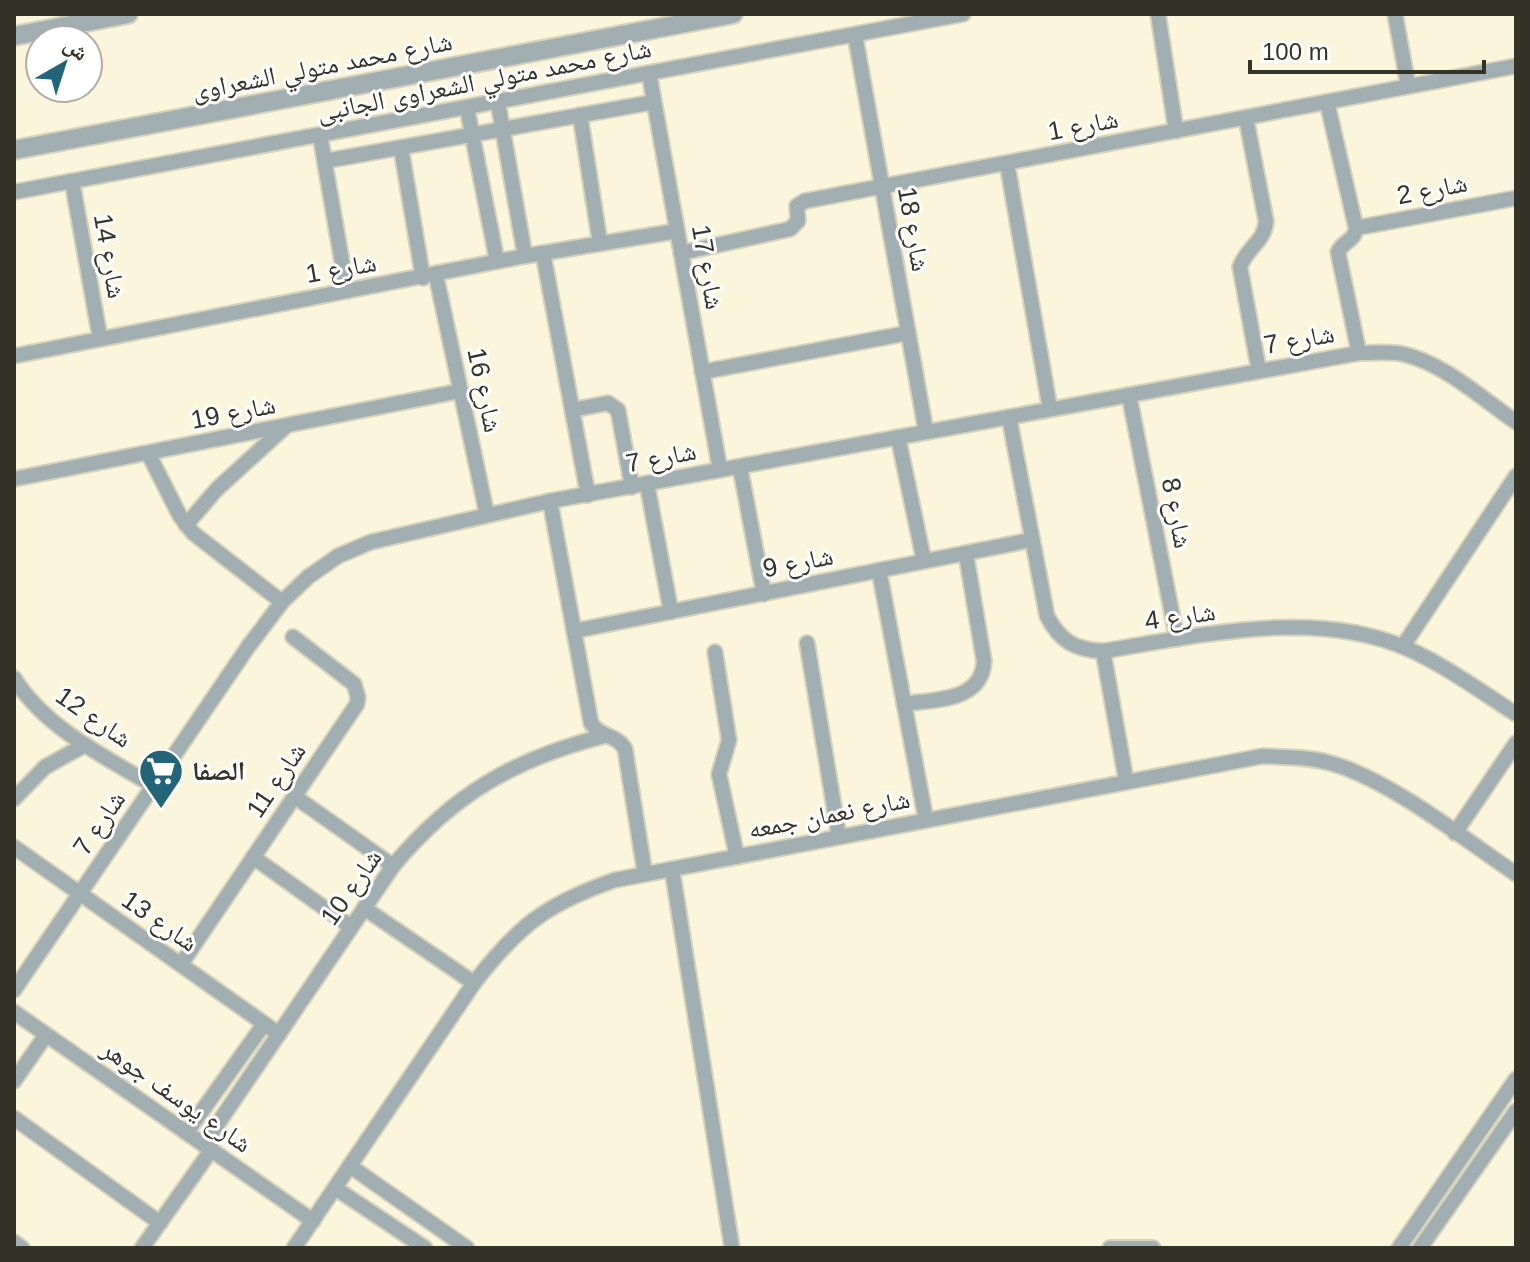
<svg xmlns="http://www.w3.org/2000/svg" width="1530" height="1262" viewBox="0 0 1530 1262" font-family="Helvetica,'Noto Naskh Arabic',sans-serif">
	<rect width="100%" height="100%" fill="#faf5db"/>
	<g fill="none" stroke-linecap="round" stroke-linejoin="round">
		<g stroke="#d6d2bb" stroke-width="18">
			<g id="minor">
				<polyline points="1158,14 1176,131"/>
				<polyline points="1395,14 1408,85"/>
				<polyline points="855,35 926,432"/>
				<polyline points="649,73 720,470"/>
				<path d="M1327 102 1356 228C1355 241 1343 241 1338 252L1359 353"/>
				<polyline points="498,103 525,256"/>
				<polyline points="467,108 497,261"/>
				<polyline points="580,115 600,243"/>
				<path d="M1246 118 1266 221C1265 242 1246 248 1240 267L1259 371"/>
				<polyline points="320,135 347,291"/>
				<polyline points="401,148 423,278"/>
				<polyline points="325,161 654,102"/>
				<polyline points="1007,163 1050,409"/>
				<polyline points="72,181 100,338"/>
				<polyline points="14,192 963,14"/>
				<polyline points="1356,228 1516,198"/>
				<polyline points="543,253 588,495"/>
				<polyline points="681,253 790,229 798,221 797,206 805,201 1516,66"/>
				<polyline points="436,275 487,515"/>
				<polyline points="14,356 525,256 677,231"/>
				<polyline points="702,372 908,333"/>
				<polyline points="1129,395 1177,639"/>
				<polyline points="572,410 608,403 618,410 632,487"/>
				<path d="M1009 417 1047 616C1060 641 1075 650 1103 651 1198 636 1314 608 1406 648 1445 665 1480 691 1516 714"/>
				<polyline points="898,437 924,561"/>
				<polyline points="148,453 180,516 193,533 282,602"/>
				<polyline points="740,467 764,594"/>
				<polyline points="14,479 460,391"/>
				<polyline points="647,484 671,612"/>
				<path d="M550 501 591 723C600 738 617 734 625 749L645 874"/>
				<polyline points="186,525 217,489 285,427"/>
				<polyline points="879,570 926,820"/>
				<polyline points="574,631 1031,540"/>
				<polyline points="807,643 839,837"/>
				<polyline points="1403,646 1516,476"/>
				<polyline points="1103,651 1126,780"/>
				<polyline points="715,652 729,740 719,774 737,857"/>
				<path d="M14 678C45 728 105 757 154 786"/>
				<path d="M904 704C935 699 982 702 984 661L966 554"/>
				<polyline points="294,796 393,866"/>
				<polyline points="14,799 45,767 85,745"/>
				<polyline points="1455,833 1516,743"/>
				<polyline points="14,847 279,1034"/>
				<polyline points="253,857 351,927"/>
				<polyline points="672,869 732,1248"/>
				<polyline points="364,908 474,983"/>
				<polyline points="181,964 357,704 358,697 354,684 293,637"/>
				<path d="M14 990 248 647 282 602 308 577 338 556 371 542 550 501 1359 353C1373 353 1389 351 1403 354 1445 364 1481 398 1516 422"/>
				<polyline points="14,1012 313,1221"/>
				<polyline points="14,1081 46,1035"/>
				<polyline points="14,1118 160,1223"/>
				<polyline points="187,1132 264,1024"/>
				<path d="M204 1144 393 866C453 794 514 759 604 736"/>
				<polyline points="350,1166 467,1248"/>
				<polyline points="335,1188 425,1248"/>
				<polyline points="14,1242 22,1248"/>
				<polyline points="142,1248 212,1149"/>
				<path d="M294 1248 474 983C519 925 546 904 615 880L1263 756C1285 757 1308 757 1330 763 1389 779 1464 839 1516 874"/>
				<polyline points="1110,1248 1153,1248"/>
				<polyline points="1399,1248 1516,1079"/>
				<polyline points="1420,1248 1516,1111"/>
			</g>
		</g>
		<g stroke="#d6d2bb" stroke-width="22">
			<g id="tertiary">
				<polyline points="14,36 128,14"/>
				<polyline points="14,150 733,14"/>
			</g>
		</g>
		<use href="#minor" stroke="#a1aeb2" stroke-width="14"/>
		<use href="#tertiary" stroke="#a1aeb2" stroke-width="18"/>
	</g>
	<defs>
		<g id="supermarket-pin" transform="scale(2.3)"><path d="M0 17L-7.5 6A9.5 9.5 0 1 1 7.5 6Z" fill="#246479" stroke="#fff"/><path d="M-6-5.5h2.5l.6 2H6L4.5 2H-2.5L-4.4-4H-6ZM-1.5 3.2a1.3 1.3 0 1 0 .1 0ZM3 3.2a1.3 1.3 0 1 0 .1 0Z" fill="#fff"/></g>
	</defs>
	<g fill-rule="evenodd">
		<use href="#supermarket-pin" x="161" y="771"/>
	</g>
	<g text-anchor="middle" stroke-width="6" stroke-linejoin="round" paint-order="stroke">
		<g font-size="26" fill="#343328" stroke="#fff">
			<text transform="translate(322 66) rotate(-11)" y="9">شارع محمد متولي الشعراوى</text>
			<text transform="translate(484 80) rotate(-11)" y="9">شارع محمد متولي الشعراوى الجانبى</text>
			<text transform="translate(1083 125) rotate(-11)" y="9">شارع 1</text>
			<text transform="translate(1432 189) rotate(-11)" y="9">شارع 2</text>
			<text transform="translate(914 229) rotate(80)" y="9">شارع 18</text>
			<text transform="translate(110 256) rotate(80)" y="9">شارع 14</text>
			<text transform="translate(708 267) rotate(80)" y="9">شارع 17</text>
			<text transform="translate(341 268) rotate(-10)" y="9">شارع 1</text>
			<text transform="translate(1299 339) rotate(-10)" y="9">شارع 7</text>
			<text transform="translate(485 390) rotate(78)" y="9">شارع 16</text>
			<text transform="translate(233 412) rotate(-11)" y="9">شارع 19</text>
			<text transform="translate(661 457) rotate(-11)" y="9">شارع 7</text>
			<text transform="translate(1177 513) rotate(79)" y="9">شارع 8</text>
			<text transform="translate(798 562) rotate(-11)" y="9">شارع 9</text>
			<text transform="translate(1180 616) rotate(-8)" y="9">شارع 4</text>
			<text transform="translate(94 717) rotate(35)" y="9">شارع 12</text>
			<text transform="translate(276 780) rotate(-56)" y="9">شارع 11</text>
			<text transform="translate(829 814) rotate(-11)" y="9">شارع نعمان جمعه</text>
			<text transform="translate(99 823) rotate(-56)" y="9">شارع 7</text>
			<text transform="translate(351 887) rotate(-55)" y="9">شارع 10</text>
			<text transform="translate(160 921) rotate(35)" y="9">شارع 13</text>
			<text transform="translate(177 1096) rotate(35)" y="9">شارع يوسف جوهر</text>
		</g>
		<g font-size="26" font-weight="bold" fill="#343328" stroke="#fff" text-anchor="start">
			<text x="192" y="780">الصفا</text>
		</g>
	</g>
	<rect width="1530" height="1262" fill="none" stroke="#343328" stroke-width="32"/>
	<g transform="translate(64 64) rotate(39)"><circle r="38" fill="#ffffff" stroke="#aeada9" stroke-width="2"/>
	<path d="M0-6L14 30L0 20L-14 30Z" fill="#246479"/>
	<text y="-12" font-size="22" font-weight="bold" text-anchor="middle" fill="#343328">ش</text>
	</g>
	<path d="M1250 60v12h234v-12" fill="none" stroke="#343328" stroke-width="4"/>
	<text x="1262" y="60" font-size="24" fill="#343328" stroke="#ffffff" stroke-width="6" paint-order="stroke">100 m</text>
</svg>
